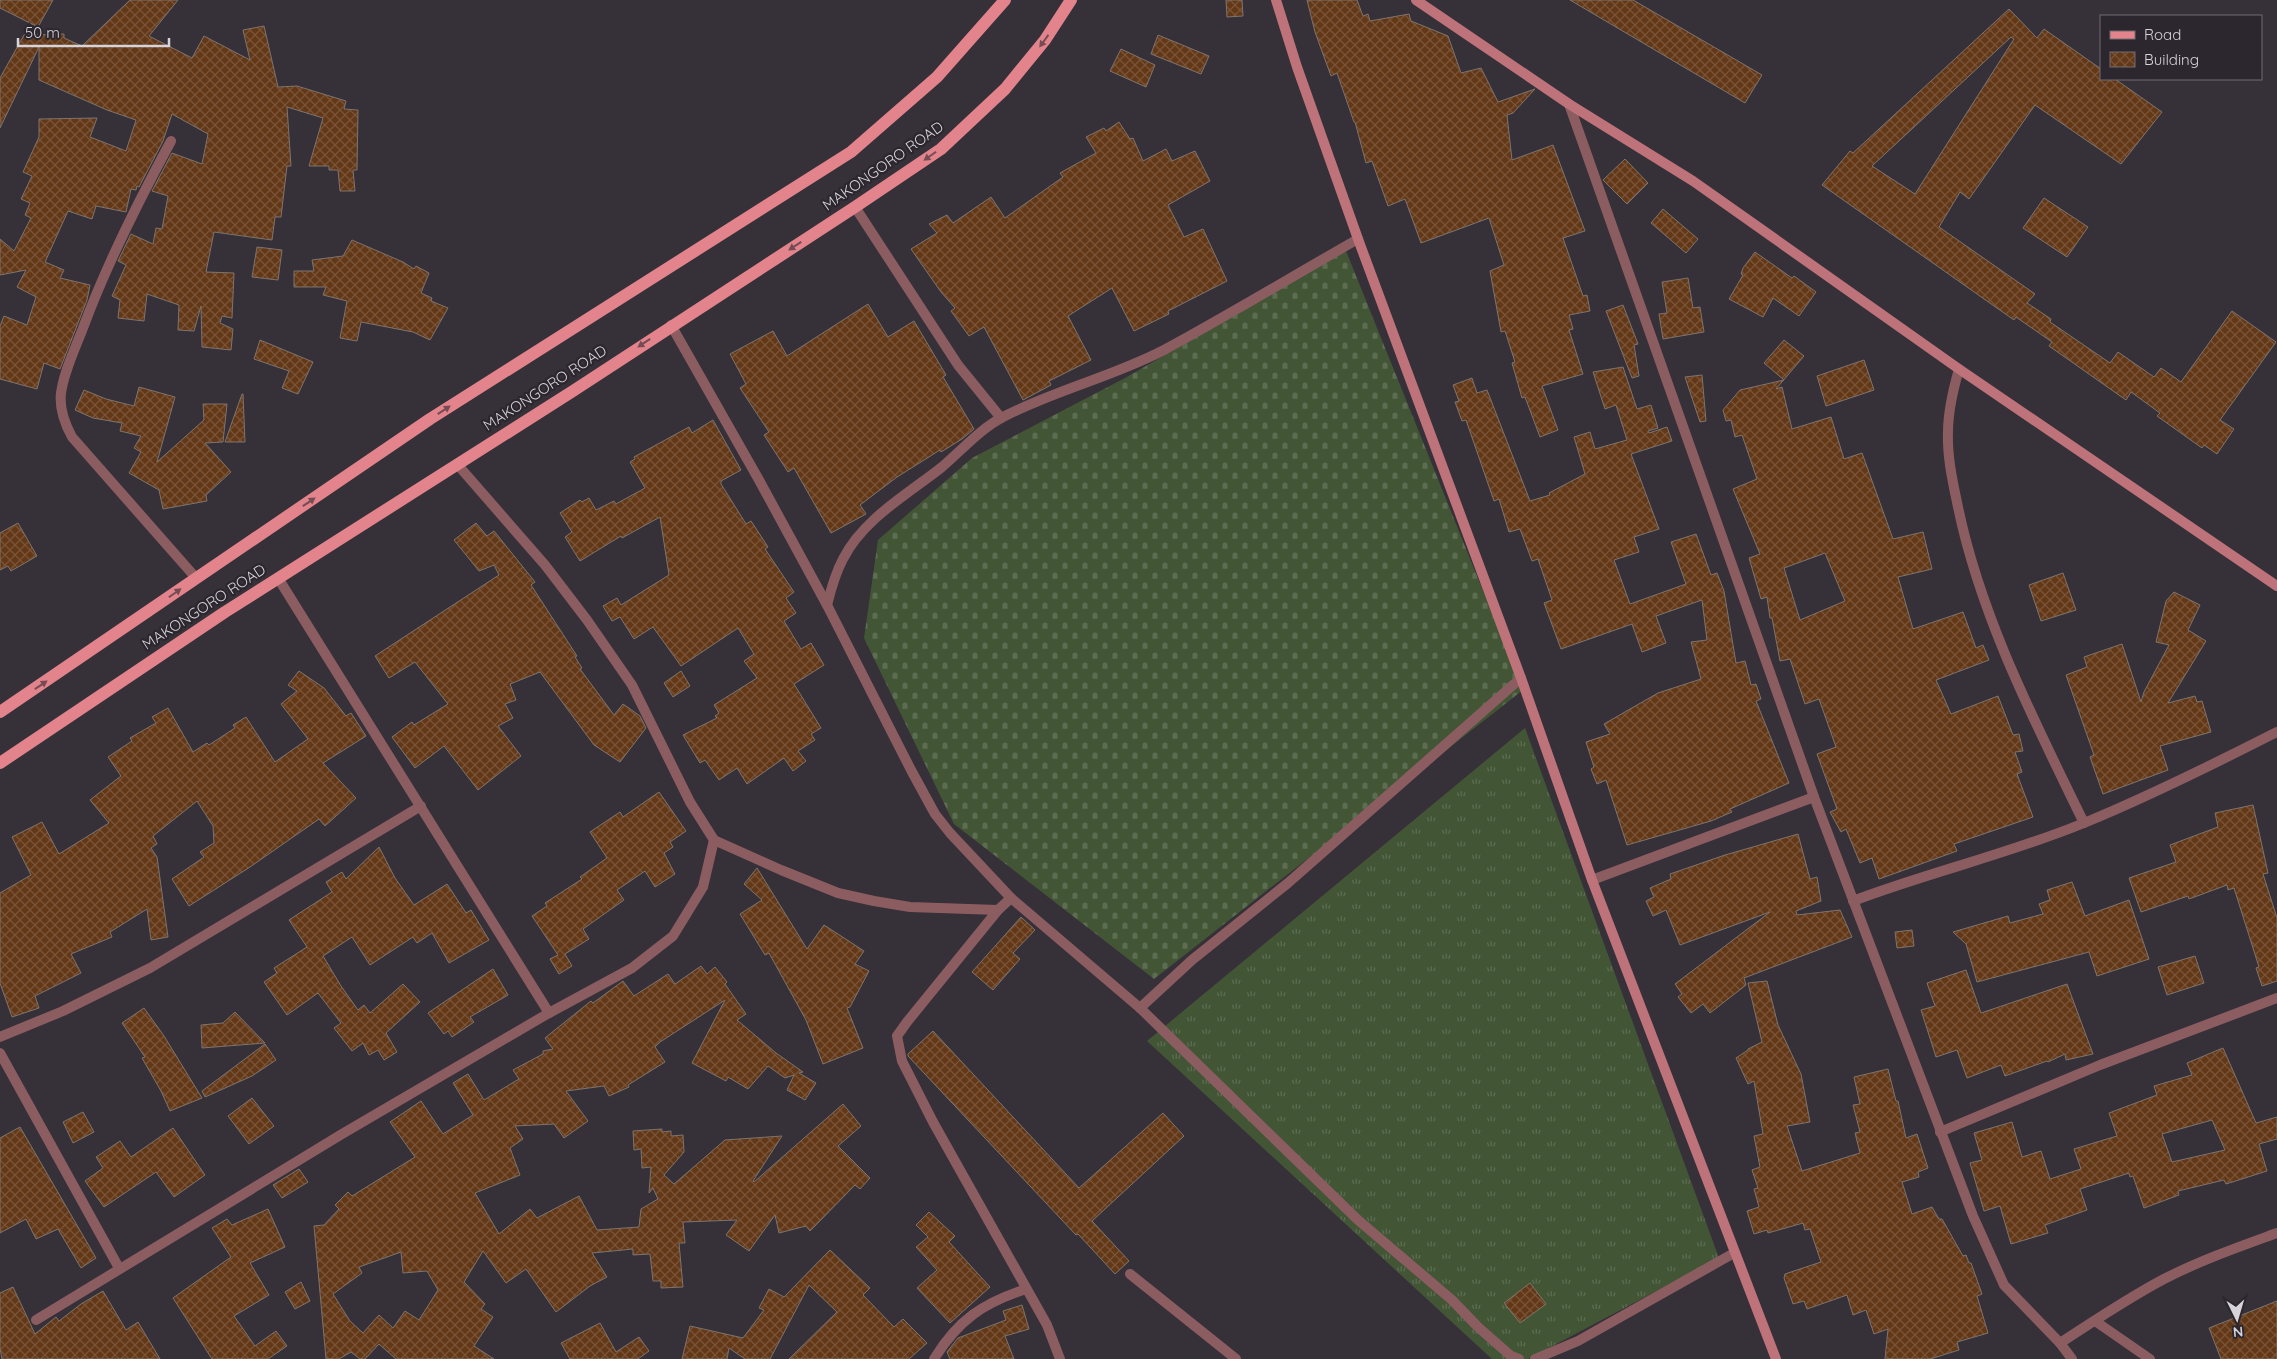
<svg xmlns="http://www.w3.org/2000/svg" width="2277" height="1359" viewBox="0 0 2277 1359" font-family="Quicksand,sans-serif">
	<defs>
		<pattern id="grass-tufts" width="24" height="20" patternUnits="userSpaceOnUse" patternTransform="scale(1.25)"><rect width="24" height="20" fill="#425636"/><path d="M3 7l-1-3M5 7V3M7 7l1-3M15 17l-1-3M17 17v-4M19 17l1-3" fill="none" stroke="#5d6d52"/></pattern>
		<pattern id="cemetery-stones" width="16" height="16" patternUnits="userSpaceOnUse" patternTransform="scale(1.25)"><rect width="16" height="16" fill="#425636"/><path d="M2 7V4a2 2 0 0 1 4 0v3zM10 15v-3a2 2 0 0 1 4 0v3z" fill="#5d6d52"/></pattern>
		<pattern id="building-cross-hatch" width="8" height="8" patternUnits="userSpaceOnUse" patternTransform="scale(1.25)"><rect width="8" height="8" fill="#633817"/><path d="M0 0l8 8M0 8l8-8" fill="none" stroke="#795438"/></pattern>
	</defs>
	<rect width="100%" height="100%" fill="#363039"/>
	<polygon fill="url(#grass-tufts)" points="1525,728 1719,1258 1528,1359 1492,1359 1147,1041"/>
	<polygon fill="url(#cemetery-stones)" points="1346,251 1523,690 1154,979 954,824 864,638 878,540 972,458 1125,378"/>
	<g fill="url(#building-cross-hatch)" stroke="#7e746d" fill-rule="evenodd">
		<polygon points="0,0 53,0 38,27 0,8"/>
		<polygon points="130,0 178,0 149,36 192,58 204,36 250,60 243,30 264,26 278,87 297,86 346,101 344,109 358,110 357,170 353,170 355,191 340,191 338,170 329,170 329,166 309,166 323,118 287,107 291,166 287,166 281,217 275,217 272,240 214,232 206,272 234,273 232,318 222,316 220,323 233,329 231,350 202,347 201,306 194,331 178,330 179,305 147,294 144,321 118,318 120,300 112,296 126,265 118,261 131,234 153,244 156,228 162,229 168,196 152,191 172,153 202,164 208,134 172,114 163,141 139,187 137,186 136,190 131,189 126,212 96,206 92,219 68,211 45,262 64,270 60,278 90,285 87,300 60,369 44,363 37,389 0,379 0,326 4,316 27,325 36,297 17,287 26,270 0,275 0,239 14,251 31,218 25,215 30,203 21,199 32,176 23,172 39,137 39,119 97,118 90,137 126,151 136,120 107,110 39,80 39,47 0,128 0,78 24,35 64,34 64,38 82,46"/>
		<polygon points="1226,0 1242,0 1243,16 1227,17"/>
		<polygon points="1307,0 1357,0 1363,16 1368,14 1370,21 1409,14 1411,21 1448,36 1461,73 1481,68 1498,102 1535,89 1513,113 1507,115 1512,160 1553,145 1585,231 1563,238 1583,296 1587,295 1590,311 1569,315 1573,329 1569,330 1583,374 1542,386 1558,430 1540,437 1525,397 1522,398 1512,363 1515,362 1505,331 1501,332 1490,271 1504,265 1489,218 1421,243 1405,199 1388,206 1372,161 1366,163 1355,122 1354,122 1337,73 1331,76 1315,32"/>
		<polygon points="1570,0 1633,0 1762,75 1745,103"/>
		<path d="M2009 9 2037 38 2044 29 2101 69V79H2115L2162 112 2121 164 2035 105 1969 199 1960 192 1939 227 2035 294 2027 303 2051 319 2050 322 2110 363 2118 352 2154 377 2161 368 2181 382 2232 311 2276 342 2220 420 2234 429 2217 454 2204 445 2202 448 2157 416 2160 413 2131 392 2126 400 2049 346 2052 342 2016 317 2014 320 1822 185 1850 151 1853 153ZM2011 37 2014 39 1915 194 1872 166Z"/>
		<polygon points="1158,35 1209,56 1201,74 1151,54"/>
		<polygon points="1121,49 1155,65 1146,87 1110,71"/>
		<polygon points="1119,122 1130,139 1133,138 1143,161 1166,149 1172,161 1195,151 1210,181 1168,205 1184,237 1203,229 1227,281 1168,311 1169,314 1134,331 1112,288 1068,316 1091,360 1049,381 1051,385 1023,400 984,327 969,336 951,311 955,308 941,292 911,249 937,233 929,224 947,215 953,223 991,197 1005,218 1063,177 1060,173 1096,153 1086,137 1104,128 1106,131"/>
		<polygon points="1625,159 1648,183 1627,204 1603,180"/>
		<polygon points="2044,198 2088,227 2067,257 2023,228"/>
		<polygon points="1663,209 1698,239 1686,253 1651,223"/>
		<polygon points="352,240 403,262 414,269 416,266 429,273 421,293 432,298 431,301 448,308 430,340 413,332 361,322 357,341 340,338 347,301 323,295 326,287 294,287 294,271 314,271 312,260 343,256"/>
		<polygon points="257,247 282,250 278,280 252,277"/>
		<polygon points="1755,252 1792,278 1794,276 1816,292 1799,316 1773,298 1763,317 1729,299 1743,275 1741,274 1743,268"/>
		<polygon points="1688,278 1693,308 1700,307 1704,332 1663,339 1659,314 1667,313 1662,282"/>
		<polygon points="868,304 888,337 914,321 946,375 943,377 974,429 962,439 941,452 940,450 897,477 860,505 866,514 831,533 794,468 788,472 764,435 769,432 740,388 746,384 730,354 773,331 787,356"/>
		<polygon points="1623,305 1638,344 1634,345 1639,376 1632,378 1606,311"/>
		<polygon points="260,340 313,362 298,394 282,388 289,371 254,359"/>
		<path d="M1784 340 1804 356 1776 389 1782 387 1792 429 1831 417 1844 459 1862 453 1893 539 1923 532 1932 569 1898 577 1913 629 1963 612 1976 648 1983 645 1989 660 1936 680 1951 714 1998 696 2013 735 2019 734 2023 751 2015 752 2022 772 2017 774 2033 817 1954 844 1957 851 1879 879 1872 858 1860 863 1846 829 1841 832 1830 812 1837 809 1817 754 1836 747 1819 699 1805 704 1790 659 1780 661 1772 618H1770L1767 597 1761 599 1749 558 1760 554 1733 489 1757 479 1742 435 1735 437 1731 420 1726 421 1723 410 1740 390 1784 380 1764 363ZM1825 553 1845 601 1800 620 1784 568Z"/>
		<polygon points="1864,360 1874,390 1826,406 1817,376"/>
		<polygon points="1623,367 1637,409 1651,405 1658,428 1648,431 1649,433 1667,427 1672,441 1631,454 1659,529 1634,537 1639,552 1614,560 1630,604 1686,584 1671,542 1696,534 1711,575 1717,573 1724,591 1736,663 1745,661 1751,685 1756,684 1761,699 1756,701 1789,783 1730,809 1732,812 1711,821 1627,845 1606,780 1597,784 1591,769 1594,767 1586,742 1610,734 1604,724 1658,693 1701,679 1691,642 1707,640 1702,600 1656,616 1666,643 1642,652 1632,624 1561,649 1544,603 1552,600 1538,559 1532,561 1520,529 1509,532 1499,499 1494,501 1466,420 1462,421 1455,402 1459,401 1453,385 1472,378 1477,393 1487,390 1530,501 1550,495 1549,493 1585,474 1574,437 1590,432 1595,449 1627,440 1616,405 1605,409 1593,372"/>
		<polygon points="1702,375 1706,421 1700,422 1685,377"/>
		<polygon points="139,387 175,397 157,462 204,420 203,404 227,404 223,442 205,443 231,472 206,495 207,501 163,509 159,490 129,473 141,452 134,448 141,436 120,431 122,423 93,418 75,410 84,390 106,399 134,406"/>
		<polygon points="242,394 243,394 245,442 225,442"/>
		<polygon points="713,420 741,470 721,481 721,484 746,524 751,521 768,547 765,549 794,592 786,598 796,613 784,621 801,649 811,643 824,665 794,684 821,728 811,734 815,740 798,751 806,761 793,771 784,758 747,784 737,768 719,780 705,760 700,763 683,735 717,718 715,716 719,713 714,705 757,678 744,661 754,654 738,628 681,666 653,627 634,639 620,617 612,621 603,606 617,598 621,605 669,575 660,517 622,538 621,536 580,561 565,537 572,532 560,513 580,500 582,502 589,498 596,510 614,501 616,504 645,488 630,462 635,459 634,457 689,427 692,433"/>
		<polygon points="18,523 37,556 11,571 8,566 0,570 0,533"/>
		<polygon points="476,523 487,536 494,531 535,582 531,585 577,656 575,657 582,668 580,669 614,715 623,704 640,716 646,728 620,762 594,745 540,672 510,684 516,700 505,704 513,718 498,726 521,756 478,790 444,746 415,768 392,737 412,722 414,725 448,704 415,662 389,678 375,656 499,575 494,565 479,571 454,540"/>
		<polygon points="2063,573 2076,610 2041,621 2029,585"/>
		<polygon points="2174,592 2200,605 2188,630 2206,641 2168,703 2195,696 2197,702 2202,701 2211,732 2160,746 2168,770 2103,794 2090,757 2094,755 2066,675 2087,667 2084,657 2122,644 2141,702 2144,692 2169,645 2156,642 2166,601"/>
		<polygon points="299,671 324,688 346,716 351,713 366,736 323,763 356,798 325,826 319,819 250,867 189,906 172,879 204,857 200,852 214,843 213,826 197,801 153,836 157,844 151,848 157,857 168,937 151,940 147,909 110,932 112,937 71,954 81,973 35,996 39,1008 12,1017 0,983 0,893 31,875 12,837 42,822 59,854 109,823 90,800 121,776 108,757 132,741 130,738 156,723 152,717 168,708 193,752 207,743 209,745 235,728 233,725 246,717 275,762 308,739 281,704 297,691 288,685"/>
		<polygon points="681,671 690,686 673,697 664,683"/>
		<polygon points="659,792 686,831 670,842 673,847 664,853 675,874 655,887 645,871 617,890 624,900 583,929 589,939 565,954 572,966 559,974 550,959 558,955 532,916 547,906 545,903 582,879 580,877 607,858 590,832 620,812 623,817"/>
		<polygon points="2253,805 2268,873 2263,874 2277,918 2277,981 2262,986 2256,968 2259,967 2234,888 2228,890 2227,885 2189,899 2188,896 2141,912 2129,878 2176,862 2170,845 2218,827 2215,813"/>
		<polygon points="1798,834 1810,879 1817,877 1821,901 1796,911 1797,915 1840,910 1852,937 1744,978 1746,985 1710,1013 1703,1004 1691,1013 1678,997 1682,994 1675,984 1770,912 1680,945 1666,910 1653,916 1646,901 1654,897 1650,888 1671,879 1670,874 1725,855"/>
		<polygon points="379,847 395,878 414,905 447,884 466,913 471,910 489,940 449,963 432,933 417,943 413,937 370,965 352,937 323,956 341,986 358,1010 364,1005 370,1013 403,984 420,1002 386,1033 397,1052 384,1060 378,1050 369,1055 363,1043 352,1051 334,1028 341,1023 318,993 287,1015 264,982 277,973 274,968 307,947 289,920 332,892 326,882 342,872 346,879"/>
		<polygon points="757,868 807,949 824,925 864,951 855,964 869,971 850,1007 847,1008 863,1048 823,1064 806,1020 769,953 765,955 740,914 762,900 744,884"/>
		<polygon points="2072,882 2085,916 2129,900 2149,959 2097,976 2089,952 1977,982 1966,944 1953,932 2008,916 2010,923 2043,914 2039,904 2050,900 2047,890"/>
		<polygon points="1021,917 1035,930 1013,953 1020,959 993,990 972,972"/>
		<polygon points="1912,930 1914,946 1897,948 1895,932"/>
		<polygon points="2195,956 2204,983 2167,995 2158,967"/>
		<path d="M701 966 707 974 715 967 727 982 725 984 746 1014 737 1020 776 1053 803 1072 799 1073 816 1083 805 1100 787 1090 794 1075 785 1078 768 1066 748 1089 728 1077 726 1081 692 1063 725 1000 660 1042 655 1047 665 1062 628 1085 629 1087 609 1096 604 1086 566 1091 588 1121 564 1138 554 1124 515 1126 523 1139 510 1148 520 1175 475 1193 499 1234 530 1209 537 1218 579 1196 597 1230 639 1227 641 1209 658 1199 653 1188 649 1193 651 1167 642 1168 641 1149 634 1150 633 1131 662 1129V1132L671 1131V1136L683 1135 684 1152 664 1175 674 1184 725 1140 782 1136 753 1181 754 1182 843 1104 861 1126 838 1146 870 1178 860 1189 855 1185 810 1231 806 1226 779 1233 775 1215 749 1251 726 1235 737 1220 683 1222 685 1243H679L683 1287 661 1288V1281H653L650 1254 633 1255V1249L592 1253 607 1277 590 1286 556 1312 526 1269 506 1283 483 1251 464 1282 485 1304 481 1309 493 1317 474 1346 494 1359H396L379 1344 365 1359H360L351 1352 339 1359H326L314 1226 324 1225 339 1209 335 1205 348 1192 352 1196 415 1157 390 1122 421 1101 443 1134 473 1115 453 1083 468 1074 484 1100 519 1079 513 1070 543 1054V1051L553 1049 545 1038 591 1001 593 1003 623 981 634 996 668 974 675 984ZM401 1252 403 1273 427 1271 438 1290 419 1320 405 1311 393 1328 379 1315 363 1333 350 1321 333 1294 362 1273 359 1267Z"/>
		<polygon points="493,969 508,995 470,1017 474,1022 452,1037 448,1031 444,1034 428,1013"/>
		<polygon points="1966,970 1981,1013 2067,984 2093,1054 2066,1060 2065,1054 2048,1062 2047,1061 2005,1076 2001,1065 1967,1078 1957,1050 1936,1057 1921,1010 1935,1006 1927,983"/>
		<polygon points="1767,981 1778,1025 1801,1074 1810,1122 1787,1126 1802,1171 1860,1153 1855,1133 1860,1132 1853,1105 1860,1104 1854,1077 1888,1069 1896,1101 1898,1101 1906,1138 1917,1134 1928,1168 1918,1172 1919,1177 1902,1182 1912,1214 1932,1207 1939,1219 1942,1219 1963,1256 1966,1255 1969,1263 1971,1263 1982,1294 1977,1296 1988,1333 1957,1342 1959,1350 1930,1359 1885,1359 1888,1329 1874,1334 1866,1310 1853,1315 1847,1295 1807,1309 1804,1301 1793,1304 1784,1278 1785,1274 1821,1262 1810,1229 1805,1230 1803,1223 1768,1233 1767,1230 1754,1234 1747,1211 1759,1207 1754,1189 1758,1188 1752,1170 1760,1167 1754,1136 1763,1134 1754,1081 1748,1084 1736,1058 1748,1050 1748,1049 1762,1042 1748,983"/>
		<polygon points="144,1008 164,1036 202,1098 170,1111 161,1091 142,1058 145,1057 122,1023"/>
		<polygon points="235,1012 265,1043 202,1048 201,1025 223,1023"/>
		<polygon points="933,1031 1079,1188 1163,1113 1184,1136 1092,1221 1129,1261 1115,1274 1078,1234 1076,1235 908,1056 908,1054"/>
		<polygon points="265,1044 276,1060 252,1076 205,1097 202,1091"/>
		<path d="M2223 1048 2256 1123 2277 1117V1139L2259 1144 2267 1171 2226 1184 2224 1180 2178 1191 2179 1195 2144 1208 2133 1176 2130 1177 2129 1173 2080 1189 2087 1210 2045 1225 2048 1233 2011 1244 2000 1206 1984 1211 1970 1163 1982 1160 1974 1133 2012 1122 2022 1157 2041 1151 2050 1179 2081 1169 2074 1149 2117 1136 2109 1113 2157 1095 2154 1086 2192 1075 2187 1063ZM2212 1120 2225 1150 2172 1162 2162 1134Z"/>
		<polygon points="252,1098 274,1126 249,1144 228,1116"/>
		<polygon points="83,1112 94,1132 73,1143 63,1122"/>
		<polygon points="20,1127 96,1258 81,1268 58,1229 36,1239 26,1219 0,1233 0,1138"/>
		<polygon points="173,1128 205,1175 174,1197 156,1172 104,1207 85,1181 103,1168 96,1157 120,1141 131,1157"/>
		<polygon points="299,1169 308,1182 282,1198 273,1185"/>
		<polygon points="268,1209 285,1247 250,1263 269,1295 234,1316 255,1346 276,1331 287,1346 268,1359 212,1359 173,1298 231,1257 212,1228 227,1219 232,1225"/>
		<polygon points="929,1212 955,1236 949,1242 990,1287 950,1323 917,1288 937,1270 916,1247 928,1237 916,1225"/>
		<polygon points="830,1250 870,1288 863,1295 894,1327 903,1319 927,1343 909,1359 789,1359 837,1312 809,1285 770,1359 745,1359 729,1348 727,1359 682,1359 690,1326 743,1338 764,1310 759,1308 769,1289 784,1297"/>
		<polygon points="301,1282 310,1301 295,1309 285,1292"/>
		<polygon points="1530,1283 1546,1304 1520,1323 1504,1303"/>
		<polygon points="13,1287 35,1334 56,1317 59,1321 81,1304 103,1291 126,1330 138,1322 160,1359 2,1359 0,1348 0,1293"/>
		<polygon points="2277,1301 2277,1359 2221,1359 2209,1328"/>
		<polygon points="1022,1305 1029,1329 1005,1336 1014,1359 950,1359 947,1352 958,1338 1006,1320 1003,1311"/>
		<polygon points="600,1323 616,1352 639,1337 649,1351 638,1359 570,1359 561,1343"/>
	</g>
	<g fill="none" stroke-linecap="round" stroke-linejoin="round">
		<g stroke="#8c5d60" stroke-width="10">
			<polyline points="1569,104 1814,797 1973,1216 2004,1285 2060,1343 2072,1359"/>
			<path d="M171 141C138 202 107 263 83 328 75 349 64 371 61 393 59 409 65 424 72 437L196 578"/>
			<polyline points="855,207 958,365 1001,418"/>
			<polyline points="671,325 759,480 827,605 911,770 935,814 950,833 1011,898 1140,1008 1358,1220 1452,1300 1478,1327 1511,1356 1519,1359"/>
			<path d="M1959 369C1953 390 1948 410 1948 432 1947 457 1953 483 1958 507 1981 618 2035 722 2084 823"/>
			<polyline points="457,464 545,565 587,620 632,685 690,802 714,840 781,870 838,893 874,901 910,907 998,910"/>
			<polyline points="278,578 549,1013"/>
			<path d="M827 605C831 589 835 574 843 559 863 519 908 494 942 467 962 450 980 429 1003 417 1055 390 1112 377 1164 350 1229 315 1293 276 1358 239"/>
			<polyline points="1592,880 1814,797"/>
			<polyline points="1011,898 998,910 907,1022 897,1036 902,1061 933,1122 1047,1325 1060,1359"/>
			<path d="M1853 901C1929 872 2009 854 2084 823 2150 796 2214 764 2277 732"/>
			<polyline points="1140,1008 1192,960 1288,883 1521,678"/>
			<polyline points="0,1037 63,1011 150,968 421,806"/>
			<polyline points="0,1053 119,1268"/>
			<polyline points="1940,1132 2100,1065 2277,998"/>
			<polyline points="1130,1274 1236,1359"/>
			<polyline points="36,1320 342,1134 549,1013 632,968 673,936 703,887 714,840"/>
			<polyline points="2095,1321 2150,1359"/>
			<path d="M2060 1343C2094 1321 2128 1298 2164 1279 2201 1260 2239 1247 2277 1233"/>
			<path d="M934 1359C958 1320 983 1303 1026 1289"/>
			<polyline points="1535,1359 1578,1341 1734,1253"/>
		</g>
		<g stroke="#bd7379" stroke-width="10">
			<polyline points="1276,0 1297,67 1358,239 1521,678 1592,880 1776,1359"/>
			<polyline points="1416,0 1569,104 1693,181 1959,369 2277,586"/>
		</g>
		<g stroke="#e3848c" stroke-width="12">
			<polyline points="0,712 430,419 851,152 937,77 1005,0"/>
			<polyline points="0,763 225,612 573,391 855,207 941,149 1005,89 1045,40 1071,0"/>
		</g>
	</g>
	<defs><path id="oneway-solid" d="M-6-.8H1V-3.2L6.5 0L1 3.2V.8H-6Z" transform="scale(1.25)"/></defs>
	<g fill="#754c54">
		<use href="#oneway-solid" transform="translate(1044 41) rotate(126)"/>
		<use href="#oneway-solid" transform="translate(930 156) rotate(145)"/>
		<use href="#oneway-solid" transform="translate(795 246) rotate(147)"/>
		<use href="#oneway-solid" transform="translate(644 343) rotate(146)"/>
		<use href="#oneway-solid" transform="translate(444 410) rotate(-33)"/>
		<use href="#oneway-solid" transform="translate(309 502) rotate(-34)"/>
		<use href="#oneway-solid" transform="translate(175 593) rotate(-35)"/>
		<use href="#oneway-solid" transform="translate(41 685) rotate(-34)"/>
	</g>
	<g text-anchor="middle" stroke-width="4.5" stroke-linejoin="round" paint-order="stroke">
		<g font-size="15" fill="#d7d4d9" stroke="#2c262f">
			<text transform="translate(883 166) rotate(-35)" y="5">MAKONGORO ROAD</text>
			<text transform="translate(545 388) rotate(-33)" y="5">MAKONGORO ROAD</text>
			<text transform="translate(204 607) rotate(-33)" y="5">MAKONGORO ROAD</text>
		</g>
	</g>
	<rect x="2100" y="15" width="162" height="65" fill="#2c262f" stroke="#706c73"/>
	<rect x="2110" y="31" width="25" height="8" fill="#e3848c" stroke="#706c73"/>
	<text x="2144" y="40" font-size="15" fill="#d7d4d9">Road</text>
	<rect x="2110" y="52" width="25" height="15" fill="url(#building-cross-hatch)" stroke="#706c73"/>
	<text x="2144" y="65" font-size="15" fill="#d7d4d9">Building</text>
	<g transform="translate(2237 1319) rotate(175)" stroke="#2c262f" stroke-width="4" paint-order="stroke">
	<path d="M0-4L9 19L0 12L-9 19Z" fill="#d7d4d9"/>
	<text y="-8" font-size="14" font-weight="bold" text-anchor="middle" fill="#d7d4d9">N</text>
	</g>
	<path d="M18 38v8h151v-8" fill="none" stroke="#d7d4d9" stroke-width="2.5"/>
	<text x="25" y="38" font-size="15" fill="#d7d4d9" stroke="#2c262f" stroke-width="4" paint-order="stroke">50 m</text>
</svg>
